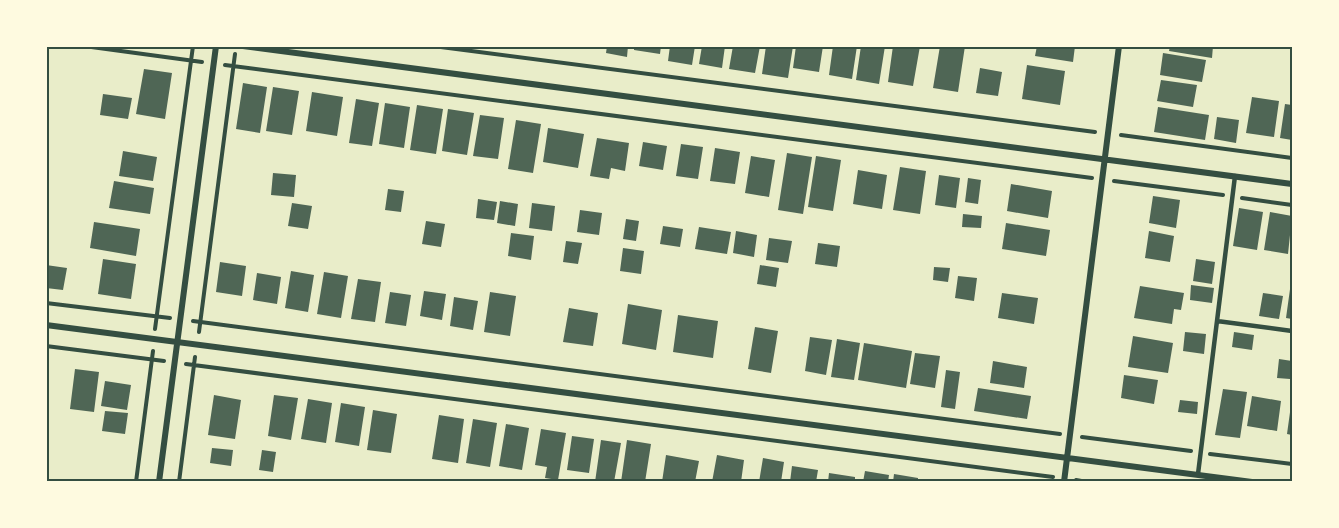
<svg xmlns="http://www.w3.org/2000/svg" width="1339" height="528" viewBox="0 0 1339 528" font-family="Signika,sans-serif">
  <rect width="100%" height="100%" fill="#e9edc9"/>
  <path fill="#4f6655" d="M607,46H628L627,57L606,53Z
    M634,46H661L660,54L634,50Z
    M670,46H695L692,65L668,61Z
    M702,46H725L722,68L699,64Z
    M733,46H760L755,73L729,69Z
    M766,46H793L788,78L762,74Z
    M796,46H823L819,72L793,68Z
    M833,46H857L852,79L829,75Z
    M861,46H885L879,84L856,80Z
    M893,46H920L913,86L888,82Z
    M940,46H965L958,92L933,88Z
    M1037,46H1075L1073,62L1035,56Z
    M1170,46H1213L1212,58L1169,51Z
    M1163,53L1206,60L1202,82L1160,75Z
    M1027,65L1065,71L1060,105L1022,99Z
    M980,68L1002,72L998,96L976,93Z
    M144,69L172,73L165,119L136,114Z
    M1161,80L1197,85L1193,107L1157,101Z
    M243,83L267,87L260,133L236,129Z
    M273,87L299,91L292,135L266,131Z
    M312,92L343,97L337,136L306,131Z
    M103,94L132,98L128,119L100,115Z
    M1252,97L1279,101L1274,137L1246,133Z
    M356,99L379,103L372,146L349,143Z
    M385,103L410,107L404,148L379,144Z
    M1285,104L1292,105V140L1280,138Z
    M417,105L443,109L436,154L410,150Z
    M1158,107L1209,115L1205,140L1154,132Z
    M448,109L474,113L467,155L442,151Z
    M480,115L504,118L498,159L473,156Z
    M1217,117L1239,120L1236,143L1214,139Z
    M516,120L541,124L533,173L508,169Z
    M548,128L584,134L578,168L543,162Z
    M597,138L629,143L625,171L611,168L609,179L590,176Z
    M643,142L667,146L663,170L639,166Z
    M681,144L703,147L698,179L676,176Z
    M715,148L740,152L735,184L710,181Z
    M123,151L157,157L153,181L119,176Z
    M787,153L812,157L803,214L778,210Z
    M751,156L775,160L769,197L745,193Z
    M816,156L841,160L833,211L808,207Z
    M900,167L926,171L920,214L893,210Z
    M858,170L887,175L882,209L853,204Z
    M273,173L296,175L294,197L271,195Z
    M939,175L960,178L956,208L935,205Z
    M968,178L981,180L978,204L965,202Z
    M114,181L154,188L150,214L109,208Z
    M1011,184L1052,191L1048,218L1007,211Z
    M388,189L404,191L401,212L385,210Z
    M1153,196L1180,200L1176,228L1149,223Z
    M478,199L497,202L494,220L476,218Z
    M500,201L518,204L515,226L497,223Z
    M292,203L312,206L308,229L288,226Z
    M532,203L555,206L552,231L529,228Z
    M1239,208L1263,212L1257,250L1233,246Z
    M580,210L602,213L599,235L577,232Z
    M1270,212L1292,216L1288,254L1264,250Z
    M963,214L982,216L981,228L962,227Z
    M626,219L639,221L636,241L623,239Z
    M426,221L445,224L441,247L422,244Z
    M94,222L140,229L136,256L90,248Z
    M1006,223L1050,230L1046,256L1002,249Z
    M663,226L683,229L680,247L660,244Z
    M699,227L731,232L727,254L695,249Z
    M736,231L757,235L754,257L733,253Z
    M1149,231L1174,236L1170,262L1145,258Z
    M511,233L534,236L531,260L508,256Z
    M769,238L792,241L788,263L766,260Z
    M566,241L582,243L578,264L563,262Z
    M818,243L840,246L837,267L815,264Z
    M623,248L644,251L641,274L620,271Z
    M103,259L136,264L131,299L98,294Z
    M1196,259L1215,262L1212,284L1193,281Z
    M220,262L246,266L242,296L216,292Z
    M46,265L67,268L63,290L46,288Z
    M760,265L779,268L776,287L757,284Z
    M934,267L950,268L948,282L933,280Z
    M291,271L314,275L308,312L285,308Z
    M324,272L348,276L341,318L317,314Z
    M257,273L281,277L277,304L253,300Z
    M958,276L977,278L974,301L955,298Z
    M358,279L381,282L375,322L351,319Z
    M1291,282H1292V319L1286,318Z
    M1191,285L1214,288L1212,303L1190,300Z
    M1140,286L1184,293L1181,310L1174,309L1172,324L1134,318Z
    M424,291L446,294L442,320L420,316Z
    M390,292L411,295L406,326L385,323Z
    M490,292L516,296L510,336L484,332Z
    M1002,293L1038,298L1034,324L998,318Z
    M1263,293L1283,296L1279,319L1259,316Z
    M454,297L478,301L473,330L450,326Z
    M628,304L662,310L656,350L622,344Z
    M569,308L598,313L593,346L563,342Z
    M678,315L718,321L713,358L673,352Z
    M755,327L778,331L771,373L748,369Z
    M1185,332L1206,334L1204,354L1183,351Z
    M1234,332L1254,335L1252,350L1232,347Z
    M1133,336L1173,343L1168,373L1128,367Z
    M810,337L832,340L826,375L805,371Z
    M837,339L860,343L854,380L831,377Z
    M864,343L912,351L906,388L858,380Z
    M915,353L940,356L935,388L910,384Z
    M1279,359L1292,361L1290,379L1277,378Z
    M993,361L1027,367L1024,388L990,383Z
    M75,369L99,372L94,412L70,409Z
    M946,370L960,372L955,409L941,407Z
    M1124,375L1158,380L1154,404L1121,398Z
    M105,381L131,385L127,410L101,406Z
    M978,388L1031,396L1027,419L974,411Z
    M1223,389L1247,392L1240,438L1215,435Z
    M214,395L241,400L235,439L208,435Z
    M274,395L298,398L291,440L268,436Z
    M1252,396L1281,401L1277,431L1247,426Z
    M308,399L332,403L326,443L301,439Z
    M1180,400L1198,402L1197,414L1178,412Z
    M341,403L365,407L359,446L335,442Z
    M1291,405H1292V435L1287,434Z
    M373,410L397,414L391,453L367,450Z
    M105,411L128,413L125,434L102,431Z
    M439,415L464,419L458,463L432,459Z
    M473,419L497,423L490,467L466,463Z
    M506,424L529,428L522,470L499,466Z
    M541,429L566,433L558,480L545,478L547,467L535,465Z
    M572,436L594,439L589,473L567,470Z
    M601,440L621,443L614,482H595Z
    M627,440L651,444L645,482H621Z
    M212,448L233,450L231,466L210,463Z
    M262,450L276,452L273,472L259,470Z
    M666,455L699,461L695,482H662Z
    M717,455L744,460L741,482H712Z
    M763,458L784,462L781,482H759Z
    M792,466L818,470L816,482H790Z
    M865,471L889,475L888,482H863Z
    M829,473L855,477V482H828Z
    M894,474L918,478V482H893Z"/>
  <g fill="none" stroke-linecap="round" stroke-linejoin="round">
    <path stroke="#344e41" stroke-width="4" d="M84,46L202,62
      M433,46L1095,132
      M225,65L1092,178
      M1121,135L1292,158
      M1114,181L1223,195
      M1242,198L1292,205
      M46,303L170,318
      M193,321L1060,434
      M155,329L193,46
      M199,332L235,54
      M46,346L164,361
      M186,364L1053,477
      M1082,437L1191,451
      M1210,454L1292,464
      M1076,480L1087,482
      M136,482L153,351
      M179,482L195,357"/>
    <path stroke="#344e41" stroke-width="4.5" d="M1217,321L1292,331
      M1198,474L1235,176"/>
    <path stroke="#344e41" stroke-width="6" d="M243,46L1292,184
      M46,325L1252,482
      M159,482L216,46
      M1064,482L1119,46"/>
  </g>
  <rect width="1339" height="528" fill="none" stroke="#fefae0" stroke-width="96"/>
  <rect x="48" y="48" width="1243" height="432" fill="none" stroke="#344e41" stroke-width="2"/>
</svg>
